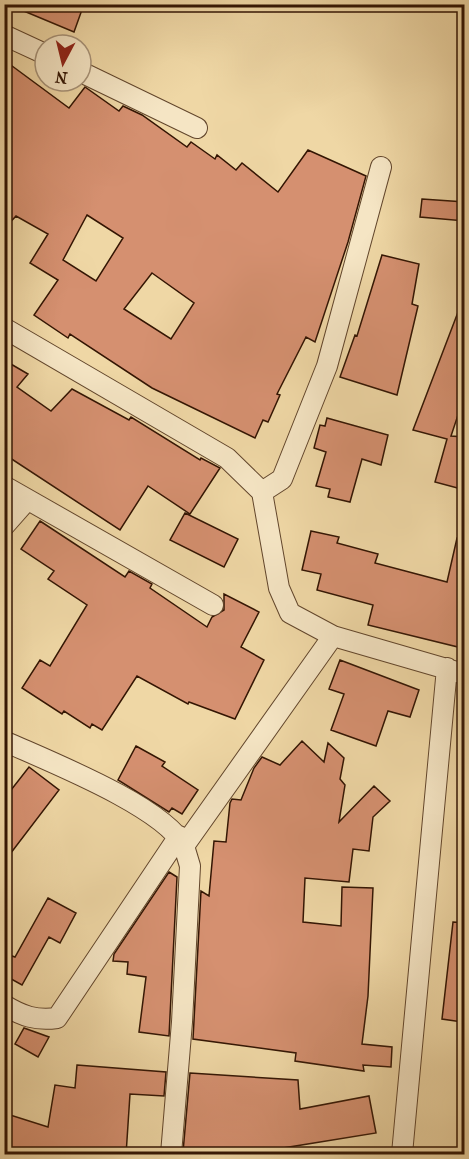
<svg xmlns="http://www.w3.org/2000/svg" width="469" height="1159" viewBox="0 0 469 1159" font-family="'IM FELL French Canon',serif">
  <rect width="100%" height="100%" fill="#efd7a5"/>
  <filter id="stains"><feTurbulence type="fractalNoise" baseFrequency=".00333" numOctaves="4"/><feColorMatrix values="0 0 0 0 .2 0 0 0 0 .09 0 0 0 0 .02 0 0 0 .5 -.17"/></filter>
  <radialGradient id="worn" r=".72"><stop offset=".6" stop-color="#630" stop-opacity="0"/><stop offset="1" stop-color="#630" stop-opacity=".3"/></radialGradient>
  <path fill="#d59070" stroke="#331503" stroke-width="1.5" fill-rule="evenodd" d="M7,4H84L74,32Z
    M4,60L69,108L85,87L119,111L123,106L142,115L187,147L191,142L215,159L217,155L236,170L242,163L278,192L308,150L366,176L348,242L315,342L306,337L277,394L280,395L268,422L263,420L255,438L152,388L70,334L68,338L34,315L58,280L30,263L48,234L16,216L4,229ZM87,215L123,238L96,281L63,260ZM152,273L194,303L171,339L124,309Z
    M422,199L465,202V221L420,217Z
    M382,255L419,264L412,304L418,306L397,395L340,377L355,335L357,336Z
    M463,299L465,394L451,436L465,437V490L435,482L447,439L413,430Z
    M4,360L28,374L17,387L51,411L72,389L129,420L131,417L200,460L201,458L220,468L190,514L148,486L120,530L4,454Z
    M327,418L388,435L381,465L362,459L350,502L328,497L330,489L316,486L326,452L314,448L320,425L325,426Z
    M185,513L238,539L224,567L170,540Z
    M40,521L125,577L129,571L152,584L150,588L207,627L212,617L224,610V594L259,612L241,647L264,660L235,719L189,702L188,704L137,676L102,730L92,724L90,728L64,711L62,714L22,688L40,660L50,666L87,605L48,579L54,571L21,549Z
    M311,531L339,537L337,543L378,554L375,563L447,582L457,538L465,539V623L458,647L368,625L373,605L317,590L321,574L302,570Z
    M340,660L419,690L410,717L388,711L376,746L331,730L344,694L329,689Z
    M302,741L324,762L328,743L344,758L340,779L345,785L339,822L374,786L390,801L373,817L369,851L353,849L349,882L305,878L303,922L341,926L342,887L373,888L368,996L362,1044L392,1047L391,1067L363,1065L364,1071L295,1061L296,1053L193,1039L201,891L209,896L214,841L226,842L230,803L232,799L241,800L254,768L262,757L280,765Z
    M136,746L165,762L162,766L198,790L182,814L172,808L169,812L118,780Z
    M29,767L59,790L4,862V799Z
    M169,872L177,877L169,1036L139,1032L146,977L127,974L128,962L113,961L114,954Z
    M48,898L76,913L60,943L49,937L22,985L4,975V969L12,956L15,957Z
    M453,922L465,923L462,1022L442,1019Z
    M24,1028L49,1037L38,1057L15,1044Z
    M77,1065L166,1072L164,1096L130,1094L126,1155H4V1113L48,1127L55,1085L75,1088Z
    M190,1073L298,1080L300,1109L369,1096L376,1133L271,1150V1155L183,1152Z"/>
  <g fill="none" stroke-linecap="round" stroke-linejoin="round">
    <g stroke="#62462c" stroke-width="22">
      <path id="minor" d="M4,35L45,54
        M81,72L197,128
        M4,328L227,458L262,492L279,588L290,613L333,636L464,674
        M4,486L213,605
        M262,492L282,479L327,366L381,167
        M4,526L27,500
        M4,741C48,761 163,806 184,846
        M4,1005C22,1016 36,1021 57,1018L179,836
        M171,1154L182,1022L190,866L184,846L333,636
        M402,1154L447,668"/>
    </g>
    <use href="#minor" stroke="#f5e5c4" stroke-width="20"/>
  </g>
  <rect width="469" height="1159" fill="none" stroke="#efd7a5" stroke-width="24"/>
  <rect x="6" y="6" width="457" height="1147" fill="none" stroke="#331503" stroke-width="3"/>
  <rect x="12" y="12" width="445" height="1135" fill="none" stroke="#331503" stroke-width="1.5"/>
  <g transform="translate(63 63) rotate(187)"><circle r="28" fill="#f5e5c4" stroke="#a79277" stroke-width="1.5"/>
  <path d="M0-4.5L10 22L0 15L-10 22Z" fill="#8f2418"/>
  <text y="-9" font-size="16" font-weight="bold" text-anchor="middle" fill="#331503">N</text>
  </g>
  <rect width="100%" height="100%" filter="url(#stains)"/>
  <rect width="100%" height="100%" fill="url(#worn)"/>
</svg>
